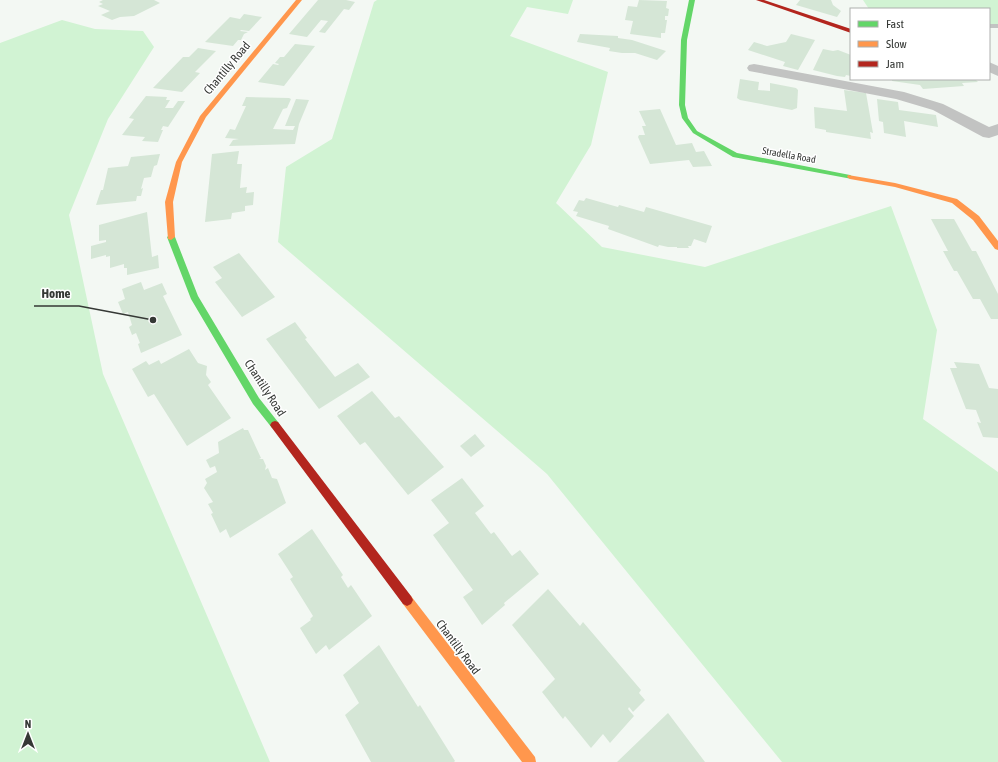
<svg xmlns="http://www.w3.org/2000/svg" width="998" height="762" viewBox="0 0 998 762" font-family="'Asap Condensed',sans-serif">
  <rect width="100%" height="100%" fill="#f3f8f3"/>
  <path fill="#d1f3d3" d="M377,0H573L568,14L527,7L510,36L608,72L591,145L556,203L602,247L705,267L891,206L937,330L923,419L998,472V762H782L547,474L278,242L286,167L332,139L374,2Z
    M863,0H998V26H989V9H869Z
    M62,20L95,29L143,31L154,47L108,119L69,215L103,374L270,762H0V43Z"/>
  <path fill="#d5e6d6" d="M103,0H154L160,3L134,16L120,17L112,20L101,15L110,11L98,6L103,4L99,2Z
    M318,0H346L355,2L349,10L344,9L325,33L319,32L328,21L321,20L307,37L289,34Z
    M639,0L667,1L666,8L669,9L668,16H665V20H667L665,33H661V38L630,34L633,21L625,20L628,6L637,7Z
    M800,0H831L833,5L841,11L837,17L796,5Z
    M244,14L262,17L249,31L241,30L240,31L248,32L244,34L241,40H238L233,46L205,42L230,17L240,19Z
    M580,34L618,36V38L632,40L666,51L657,60L635,53H622L609,51L610,48L577,42Z
    M791,34L815,40L798,70L783,66L785,62L748,50L754,42L767,46L781,43L786,42Z
    M295,44L315,46L284,86L258,82L273,64L278,65L279,64L275,63L280,57H284Z
    M198,48L216,51L195,72L200,73L182,92L153,88L183,57H189Z
    M823,49L833,51L838,50L851,55V76L846,75L845,77L837,76L813,70Z
    M740,79L759,82L758,90L770,91V83L796,88L798,90L797,108L792,110L740,100L737,98Z
    M892,79H975L978,82L962,83L964,86L923,89L920,85L892,81Z
    M844,90L866,93L873,133L870,132L871,139L826,132V130L815,128L814,107L847,111Z
    M146,96L167,97L166,100H170L165,108H173L178,101H185L168,127L163,126L161,130H163L158,142L142,141L145,137L122,135L134,119L129,118Z
    M246,97L289,98L291,99L287,108L283,109L273,129L293,130L295,126H285L296,99L309,100L299,124L295,144L229,146L233,140L239,139L225,138L230,129L235,130L246,106H242Z
    M877,99L898,102L899,110L936,115L938,127L904,121L906,137L884,133L883,122L879,121Z
    M660,109L676,145L692,143L696,152L704,151L712,166L693,167L689,160L650,164L638,137L639,135H645L642,126H646L639,111Z
    M239,151L237,164H242L240,188L247,187L246,193L254,192L253,205L245,206V211L232,213L231,219L205,222L212,154Z
    M160,154L157,165L154,166L151,177L144,178L141,189L143,188L141,196H137L136,201L96,205L101,190H103L108,168L128,166L131,157Z
    M586,198L618,207L619,205L644,212L646,207L712,226L706,243L694,239L691,246H688L689,248H677V247H668L659,245L658,247L608,229L609,226L576,216L578,212L573,211L579,200L584,201Z
    M147,212L152,257L158,255L159,268L127,275V268H124V264L110,268V256L106,257V255L91,259V246L106,242V240L99,241V225Z
    M931,219H954L972,251H976L998,294V319H991L980,299H973L957,271H954L943,251H948Z
    M239,253L275,297L242,317L215,282L222,278L213,267Z
    M141,282L144,290L162,283L167,294L163,296L182,335L141,353L138,344L140,343L136,333L132,335L129,327L132,325L128,312L123,314L118,302L125,299L122,289Z
    M295,322L307,338L305,339L335,377L358,363L370,377L319,409L266,339Z
    M189,349L198,363L207,366L206,375L211,382L208,385L231,418L187,446L154,394L148,397L132,369L146,361L149,365L159,360L161,364Z
    M954,362L979,364L989,388L998,389V438L983,437L977,422L981,423L976,410L966,409L950,368H957Z
    M372,391L395,418L399,416L444,467L408,495L365,442L360,445L337,416Z
    M243,428L244,430H248L261,458L259,459H263L266,466L265,470L268,468L272,478L277,479L286,503L230,538L226,529L220,533L211,514L213,513L208,504L213,502L204,488L207,483L205,479L217,472L215,466L210,468L206,460L219,453L218,442Z
    M475,434L485,446L471,457L460,446Z
    M462,478L484,506L475,513L491,534L494,532L512,556L520,550L539,574L504,603L505,605L482,625L463,597L473,590L433,535L449,523L431,500Z
    M312,529L343,575L341,577L348,588L351,585L372,616L329,650L326,645L316,654L300,628L311,620L310,619L313,616L290,579L293,577L278,554Z
    M548,589L580,626L583,622L641,690L639,693L645,700L633,712L629,707L628,709L634,716L610,743L603,734L591,748L565,716L563,719L542,692L555,679L512,625Z
    M379,645L418,707L420,705L455,761L454,762H371L345,715L359,703L343,675Z
    M668,713L705,762H617Z"/>
  <g fill="none" stroke-linecap="round" stroke-linejoin="round">
    <path fill="#c2c3c2" fill-rule="evenodd" d="M989,24H998V28H989Z"/>
    <path fill="#c2c3c2" fill-rule="evenodd" d="M989,62L998,66V76L989,72Z
      M754,64L904,92L943,104L989,127L998,124V135L989,138L983,137L933,110L896,99L749,71L747,68L749,65Z"/>
    <path fill="#63d668" fill-rule="evenodd" d="M689,0H695L687,40L685,105L688,118L697,131L737,153L850,175L853,177L852,179L733,157L693,133L682,118L679,105L681,40Z
      M171,234L175,237L198,296L259,398L278,422L280,425L278,428L275,429L272,428L253,404L191,299L167,237Z"/>
    <path fill="#ff974d" fill-rule="evenodd" d="M296,0H302L206,117L182,162L173,202L175,237L171,240L168,239L165,202L176,162L200,116Z
      M848,175L895,183L957,199L979,216L998,241V250L995,249L973,220L952,203L895,187L850,179L847,177Z
      M407,594L411,596L535,757L536,762H522L403,604L401,600L403,596Z"/>
    <path fill="#b3261e" fill-rule="evenodd" d="M756,0H764L851,29V33Z
      M275,421L278,422L411,596L413,600L411,604L407,606L403,604L272,428L270,425L272,422Z"/>
  </g>
  <g text-anchor="middle" dominant-baseline="central" stroke-width="3" stroke-linejoin="round" paint-order="stroke">
    <g font-size="10" fill="#353835" stroke="#fff">
      <text transform="translate(789 155) rotate(10)">Stradella Road</text>
    </g>
    <g font-size="12" fill="#353835" stroke="#fff">
      <text transform="translate(227 68) rotate(-50)">Chantilly Road</text>
      <text transform="translate(265 388) rotate(57)">Chantilly Road</text>
      <text transform="translate(458 647) rotate(53)">Chantilly Road</text>
    </g>
  </g>
  <path fill="none" stroke="#353835" stroke-width="1.5" d="M153 320L79 306H34"/>
  <circle fill="#353835" stroke="#fff" stroke-width="1.5" cx="153" cy="320" r="4"/>
  <g font-size="13" text-anchor="middle" font-weight="bold" fill="#353835" stroke="#fff" stroke-width="3" stroke-linejoin="round" paint-order="stroke">
    <text x="56" y="298">Home</text>
  </g>
  <rect x="850" y="8" width="140" height="72" fill="#ffffff" stroke="#aeafae"/>
  <rect x="858" y="21" width="20" height="6" fill="#63d668" stroke="#aeafae"/>
  <text x="886" y="28" font-size="12" fill="#353835">Fast</text>
  <rect x="858" y="41" width="20" height="6" fill="#ff974d" stroke="#aeafae"/>
  <text x="886" y="48" font-size="12" fill="#353835">Slow</text>
  <rect x="858" y="61" width="20" height="6" fill="#b3261e" stroke="#aeafae"/>
  <text x="886" y="68" font-size="12" fill="#353835">Jam</text>
  <g transform="translate(28 734)" stroke="#ffffff" stroke-width="3" paint-order="stroke">
  <path d="M0-3L7 15L0 10L-7 15Z" fill="#353835"/>
  <text y="-6" font-size="11" font-weight="bold" text-anchor="middle" fill="#353835">N</text>
  </g>
</svg>
